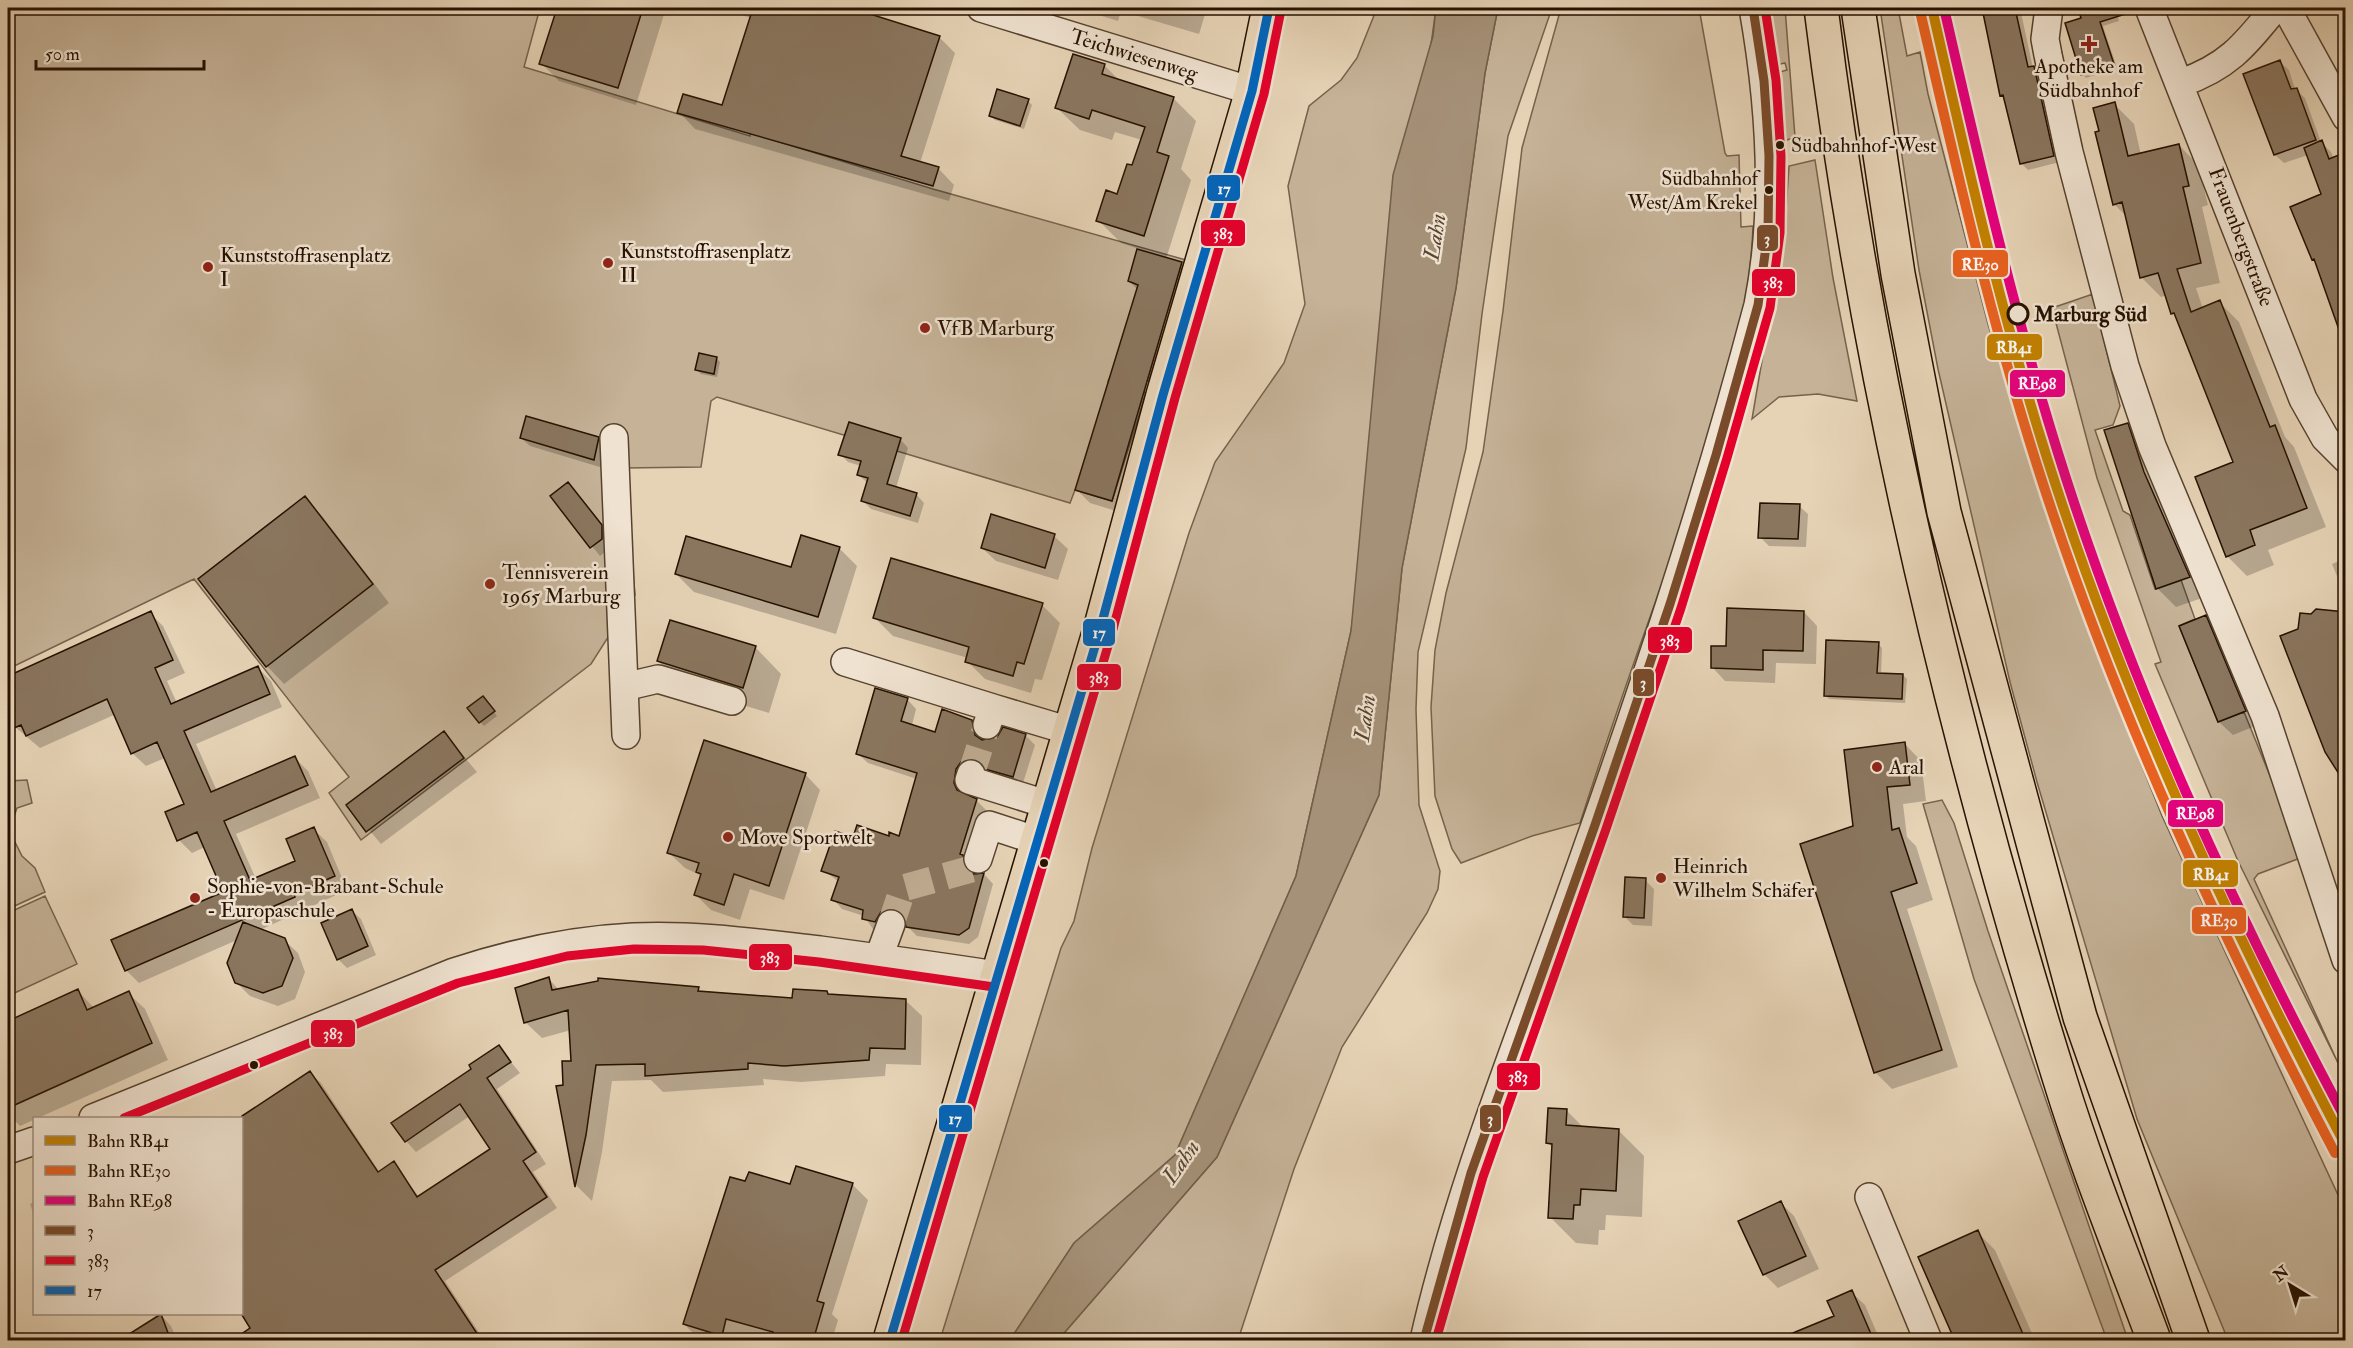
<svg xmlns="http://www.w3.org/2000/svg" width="2353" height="1348" viewBox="0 0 2353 1348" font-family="'IM FELL Double Pica',serif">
  <rect width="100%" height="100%" fill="#e6d3b6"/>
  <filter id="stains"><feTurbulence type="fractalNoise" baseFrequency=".00333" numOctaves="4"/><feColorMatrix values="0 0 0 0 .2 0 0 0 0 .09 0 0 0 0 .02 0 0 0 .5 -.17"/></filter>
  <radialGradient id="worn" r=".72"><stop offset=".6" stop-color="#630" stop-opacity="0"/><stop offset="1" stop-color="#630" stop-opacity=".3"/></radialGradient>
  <path fill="#c5b297" stroke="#76624c" stroke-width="1.5" d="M8,8H540L524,67L750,136V133L933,189L1186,260L1149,381L1113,371L1108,381L1146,393L1112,501L1075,490L1070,503L717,397L711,401L701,467L624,468L635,595L591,664L361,840L329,793L349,777L194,579L8,669Z
    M1377,8H1436L1351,631L1296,876L1175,1155L1074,1243L1010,1340H940L1061,948L1074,921L1092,848L1189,533L1215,462L1284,363L1305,304L1288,186L1309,106L1341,80L1357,58Z
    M1498,8H1552L1508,136L1482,314L1466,448L1418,652L1416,709L1419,805L1440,871L1438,889L1427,913L1342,1047L1294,1169L1238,1340H1058L1217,1157L1379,795L1402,568L1456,288L1485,73Z
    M1561,8H1699L1725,153L1727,156L1739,155L1741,227L1753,226C1749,340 1709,449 1672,556C1640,644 1609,733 1580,823L1532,836L1461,863L1452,849L1435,796L1431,707L1435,650L1446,593L1483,452L1503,311L1522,148Z
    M1766,8H1785L1795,137L1782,142L1776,73L1787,70L1785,63L1776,65Z
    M1880,8H1898L1907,56L1920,52L1928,94L1988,324L2040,493L2092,641L2162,816L2345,1210L2346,1323L2341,1340H2228L2137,1119L2037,782L2010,682L1938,369L1919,270Z
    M1815,160L1833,278L1857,401L1818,394L1779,397L1752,419L1785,226L1789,166Z
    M2093,294L2120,406L2113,425L2095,430L2123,511L2130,515L2155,589L2181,580L2195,619L2179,626L2218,722L2244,712L2303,857L2258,874L2254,879L2338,1063L2238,861L2155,664L2161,662L2097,478L2052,308Z
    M27,780L32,803L17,808L12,822L13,838L22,856L35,868L45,892L8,909V781Z
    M1942,800L1954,823L1988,931L2128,1340H2107L1974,979L1923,804Z
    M45,896L77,964L8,996V913Z"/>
  <path fill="#a59178" stroke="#725e48" stroke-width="1.5" d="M1436,8H1498L1485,73L1456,288L1402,568L1379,795L1217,1157L1058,1340H1010L1074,1243L1175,1155L1296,876L1351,631L1393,175L1433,36Z"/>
  <path fill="#0003" d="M558,8H666L636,105L559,81L541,63Z
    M729,8H846L939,37L955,53L920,163L938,168L954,185L949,201L695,129L679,112L723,107L751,18L735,13Z
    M1076,8H1207L1199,34L1121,11L1118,21Z
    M1983,8H2020L2033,68L2040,74L2060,162L2028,170L2021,163L2006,100L2001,95Z
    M2079,8H2115L2119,21L2103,26L2117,68L2086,78L2082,74L2083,19Z
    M2280,62L2289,70L2295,89L2305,98L2321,142L2331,152L2334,159L2317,263L2313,259L2323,195L2308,155L2284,163L2275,155L2245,75Z
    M1104,65L1120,81L1173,98L1196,121L1181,169L1191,180L1166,259L1182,264L1195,277L1126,514L1090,503L1076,489L1138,290L1129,281L1139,249L1121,243L1098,220L1118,196L1133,167L1142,140L1115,132L1112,140L1080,130L1057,108Z
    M1028,101L1032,105L1024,129L995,120L991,116Z
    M2114,104L2134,124L2141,155L2179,145L2198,165L2208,205L2202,207L2220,283L2196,288L2203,309L2219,302L2239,322L2285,437L2294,447L2326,527L2268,550L2274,565L2247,576L2227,556L2235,463L2167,295L2161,297L2141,277L2127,217L2114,204L2101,133Z
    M716,358L720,362L717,377L701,374L697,370Z
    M2127,424L2146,443L2208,596L2176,607L2157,588Z
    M521,438H598L607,447L603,468L530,446Z
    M900,439L908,448L896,488L916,494L924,503L918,523L871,509L863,501L868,483L858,475L861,466L848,462L840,454Z
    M568,484L610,535V548L600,556L552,497Z
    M305,498L322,516L389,603L284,684L267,666Z
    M1799,506L1808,514L1806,547L1769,546L1760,537Z
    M1054,536L1068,549L1058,580L996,561L982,548Z
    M839,548L857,566L836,634L694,592L676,574L792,569Z
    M2346,558V598L2332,564Z
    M1042,605L1060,623L1042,680L1035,679L1031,693L985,679L967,661L968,658L893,636L875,618Z
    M1804,612L1817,626L1816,664L1776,663L1775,683L1725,681L1712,667L1727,648Z
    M150,613L163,626L185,673L167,681L177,703L258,668L271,681L282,707L196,744L217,791L295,758L308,771L320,798L236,834L256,879L297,862L313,829L327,842L347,890L260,930L284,940L298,953L305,972L295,999L278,1006L250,996L236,982L237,940L139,983L126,970L225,893L205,847L192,853L179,840L186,805L165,758L146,766L132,753L116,714L40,748L15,727L8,711V677Z
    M2205,617L2219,630L2258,725L2233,735L2219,722L2181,627Z
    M1878,644L1882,648L1881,675H1903L1907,679L1905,703L1829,699L1825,695Z
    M755,647L781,674L769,713L684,687L658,661Z
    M907,699L916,709L912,725L936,734L971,722L981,732L983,741L998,739L1004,729L1026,736L1035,745L1022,786L997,778L987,768H979L963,785V795L976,800L986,810L970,864L972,874H984L993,884L978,937L969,944L917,936L907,926L906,920L899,917L885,930L873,929L864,916L842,909L833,899L839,882L823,870L854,839L900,837L917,779L868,763L858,754Z
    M487,702L497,716L484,726L480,722Z
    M444,733L477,772L381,844L348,805Z
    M1905,744L1921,761L1926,801L1903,804L1907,837L1916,846L1933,900L1907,909L1958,1067L1892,1089L1875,1072L1855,827Z
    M805,774L820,790L784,900L750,889L740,920L711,910L696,895L702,876L685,868L669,853Z
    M2346,807V826L2339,809Z
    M1645,880L1654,889L1652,926L1633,925L1624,916Z
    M352,911L361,919L376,955L347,968L338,959Z
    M549,979L559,990L698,988L703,993L794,1000L829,996L905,1000L922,1016L921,1065L886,1064L885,1076L801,1082L763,1079L764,1085L663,1092L651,1080L612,1081L602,1152L592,1201L577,1186L557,1087L564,1086L572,1062L571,1030L542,1038L525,1022Z
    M78,991L94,1008L128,993L145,1009L168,1060L20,1126L8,1114V1023Z
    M499,1047L520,1073L497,1089L546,1164L533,1172L557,1208L445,1281L484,1340H234L252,1328L242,1312L240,1118L310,1073L321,1083L380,1173L393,1163L420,1198L493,1150L470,1116L416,1152L406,1141L473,1069Z
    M1566,1110L1584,1128L1618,1130L1644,1156L1642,1217L1606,1215L1605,1230H1599L1598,1245L1576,1243L1550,1217L1554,1149L1548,1143Z
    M797,1167L853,1185L868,1200L832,1314L838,1320L832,1340H768L741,1333L739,1340L699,1339L684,1324L746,1183L791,1186Z
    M34,1202V1216L30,1204Z
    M1781,1203L1794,1216L1819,1269L1778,1288L1764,1274L1740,1221Z
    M1977,1232L1995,1250L2035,1340H1957Z
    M1851,1292L1865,1305L1880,1340H1780L1836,1317Z
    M161,1315L171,1326L177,1340H121Z"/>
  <path fill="#8a765f" stroke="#261100" stroke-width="1.5" d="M557,8H643L618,88L539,64Z
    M753,8H851L940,36L901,156L939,167L933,186L677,113L683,94L722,105Z
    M1982,8H2015L2028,67L2034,66L2054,156L2020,164L2003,95L2000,96Z
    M2078,8H2132V12L2100,22L2114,64L2081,75L2065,23L2081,18Z
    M1073,54L1105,64L1102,74L1174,97L1157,152L1169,156L1144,236L1096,221L1106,190L1117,194L1127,164L1132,165L1145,127L1092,110L1089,119L1055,108Z
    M2280,60L2291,89L2297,88L2316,140L2274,155L2243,74Z
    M997,89L1029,99L1020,126L989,116Z
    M2115,102L2128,156L2179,144L2189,186L2183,187L2201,263L2177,269L2191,312L2220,300L2270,427L2275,425L2307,508L2250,530L2255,545L2226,557L2195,477L2233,462L2174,313L2171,314L2158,273L2140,278L2122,202L2113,205L2095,132L2099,131L2093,108Z
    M2322,140L2329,159L2346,152V340L2343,341L2314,259L2312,260L2290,207L2321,194L2304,148Z
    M1137,249L1182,262L1112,501L1075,490L1138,285L1128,281Z
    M699,353L717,357L714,374L695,370Z
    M526,416L599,437L594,460L520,438Z
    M849,422L901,438L887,484L917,493L910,516L861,501L868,478L857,475L861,461L838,455Z
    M2128,423L2144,472L2190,577L2156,589L2104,430Z
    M568,482L602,525V539L590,548L550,496Z
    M305,496L373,584L266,667L198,579Z
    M1760,503L1800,504L1798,539L1758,538Z
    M991,514L1055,534L1045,568L981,548Z
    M801,535L840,547L818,617L675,574L686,536L791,567Z
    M891,558L1043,603L1024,664L1017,662L1013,676L965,662L969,647L873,618Z
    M1727,608L1804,611L1803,651L1763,650V670L1711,668V646H1726Z
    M2316,609L2346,612V785L2325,752L2280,636L2298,629L2300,613L2311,614Z
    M151,611L173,660L155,668L171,704L258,666L270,694L184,731L211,792L295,756L308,785L224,821L250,880L295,861L286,839L314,827L335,876L294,894L295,897L125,971L111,940L223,892L197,832L177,841L165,812L184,804L157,742L131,754L107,699L26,736L21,725L14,728L8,714V676Z
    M2206,615L2246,711L2218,722L2179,626Z
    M670,620L756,646L743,688L657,661Z
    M1826,640L1879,642L1877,673L1903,674L1902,699L1824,696Z
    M875,688L908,698L901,721L935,732L942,709L972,720L975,735L982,740L997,737L1003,727L1026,734L1013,777L985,769L975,759L961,762L956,769L954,783L957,790L977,799L960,854L963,855L967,870L974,874L984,873L969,928L959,935L906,927L903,914L896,909L881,912L875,922L862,919L863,910L831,900L839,877L821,871L835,831L853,837L857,825L889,836V832L899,836L917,773L856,754Z
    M483,696L495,711L479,723L467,708Z
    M444,731L464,758L366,832L346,805Z
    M704,740L806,773L769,886L734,874L724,905L694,895L701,874L696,872L699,863L667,853Z
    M1905,742L1910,785L1887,787L1892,830L1899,828L1917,883L1891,892L1942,1050L1874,1073L1800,844L1853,826L1844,750Z
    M1625,877L1646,878L1644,918L1623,917Z
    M352,909L368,946L337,960L321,923Z
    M243,922L285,938L293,958L282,986L263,993L235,983L227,963Z
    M549,977L552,990L598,981V978L699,987L698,991L792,998L793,989L827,991L828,994L906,999L905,1049L870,1048L869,1060L784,1066L748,1063V1069L645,1076V1064L596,1065L586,1135L575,1187L556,1086L563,1085L562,1061H571L568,1010L524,1023L515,988Z
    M78,989L87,1010L129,991L152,1043L8,1108V1021Z
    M499,1045L511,1062L487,1078L536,1152L523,1161L547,1197L435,1270L482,1341H231L250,1328L242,1315V1116L310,1071L378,1172L394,1161L417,1197L490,1149L460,1104L405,1142L391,1123L471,1069L469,1065Z
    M1548,1108L1567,1109L1566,1125L1619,1129L1616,1191L1581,1189L1580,1205H1574L1573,1219L1548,1218L1552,1144L1546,1143Z
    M796,1166L853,1183L817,1301L824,1303L813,1341H770L773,1332L726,1319L722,1336L683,1324L730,1177L745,1181L749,1172L790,1184Z
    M1781,1201L1806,1256L1763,1275L1738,1221Z
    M1978,1230L2026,1341H1955L1918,1257Z
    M1852,1290L1874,1341L1776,1340L1834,1316L1827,1301Z
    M161,1314L171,1341H118Z"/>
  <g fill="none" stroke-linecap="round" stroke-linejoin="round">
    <path stroke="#c0ac92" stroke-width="27" stroke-dasharray="27 14" stroke-linecap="butt" d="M971,774L987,725
      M891,924L903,888L975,868L978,859"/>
    <g stroke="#56422e" stroke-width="30">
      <path id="minor" d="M981,8L1252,91
        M2049,8L2045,39L2048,55L2069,152L2125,366L2152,446L2265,716L2346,960
        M2149,8L2303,399L2325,438L2346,459
        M2286,8L2346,117
        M2181,83C2228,67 2245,45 2275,8
        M614,438L626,735
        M845,662L993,708
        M624,687L658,679L732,701
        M987,725L993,708L1070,731
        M971,774L969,780L1049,805
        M978,859L989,825L1038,841
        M879,957L891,924
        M93,1118L454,972C512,953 572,940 633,937C696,934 758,943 820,950C879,958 938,966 996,975
        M8,1150L34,1141
        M1869,1197L1928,1340
        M1424,1340C1458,1190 1517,1044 1569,899C1639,703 1705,506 1758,305C1777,209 1770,104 1753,8"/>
    </g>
    <g stroke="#261100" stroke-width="36">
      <path id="major" d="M890,1340L1101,626L1163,395L1252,91L1269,8"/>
    </g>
    <g stroke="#261100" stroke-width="36">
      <path id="highway" d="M1821,8C1866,371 1951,730 2060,1080C2087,1168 2122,1254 2154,1340
        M1858,8L1898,274L1944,512L2080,1017L2193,1340"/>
    </g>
    <use href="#minor" stroke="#efe2d0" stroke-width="27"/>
    <use href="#major" stroke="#e6d3b6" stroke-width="33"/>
    <use href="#highway" stroke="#e6d3b6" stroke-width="33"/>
    <g stroke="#efe2d0" stroke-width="14">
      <path id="bus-1" d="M1424,1340L1471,1173L1595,825L1670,604L1716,455L1758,305L1768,232L1769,156L1764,81L1753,8"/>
    </g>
    <g stroke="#efe2d0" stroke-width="14">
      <path id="bus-2" d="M124,1118L458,983L567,956L634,949L703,950L819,962L994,987
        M902,1340L1113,629L1175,398L1264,94L1281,10
        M1436,1340L1483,1177L1606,829L1681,608L1727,458L1770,308L1780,233L1781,156L1776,80L1765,8"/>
    </g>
    <g stroke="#efe2d0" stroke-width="14">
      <path id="bus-3" d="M890,1340L1101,626L1163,395L1252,91L1269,8"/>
    </g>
    <use href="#bus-1" stroke="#7a4b2a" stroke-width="9"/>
    <use href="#bus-2" stroke="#e4002b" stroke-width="9"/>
    <use href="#bus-3" stroke="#0065bd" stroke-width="9"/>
    <g stroke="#efe2d0" stroke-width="15">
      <path id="rail-1" d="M1932,8C1966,159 2000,310 2047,458C2123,697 2229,924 2346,1146"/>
    </g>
    <g stroke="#efe2d0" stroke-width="15">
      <path id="rail-2" d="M1920,11C1955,162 1989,314 2036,462C2112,702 2218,930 2335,1153"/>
    </g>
    <g stroke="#efe2d0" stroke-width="15">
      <path id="rail-3" d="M1944,8C1978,157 2012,306 2058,453C2130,684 2232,906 2346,1120"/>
    </g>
    <use href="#rail-1" stroke="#c38100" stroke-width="10"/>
    <use href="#rail-2" stroke="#e86120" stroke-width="10"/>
    <use href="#rail-3" stroke="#e5007d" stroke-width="10"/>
  </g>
  <g fill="#8f2418" stroke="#efe2d0" stroke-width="2">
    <path d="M2086 35h6v6h6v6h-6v6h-6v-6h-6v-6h6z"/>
    <circle cx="608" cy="263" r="6"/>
    <circle cx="208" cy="267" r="6"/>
    <circle cx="925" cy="328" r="6"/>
    <circle cx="490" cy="584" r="6"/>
    <circle cx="1877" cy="767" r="6"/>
    <circle cx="728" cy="837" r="6"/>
    <circle cx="1661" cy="878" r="6"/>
    <circle cx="195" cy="898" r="6"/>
  </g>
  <g fill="#261100" stroke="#efe2d0" stroke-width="2">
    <circle cx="1780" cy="145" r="5"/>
    <circle cx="1769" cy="190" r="5"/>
    <circle cx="1044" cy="863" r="5"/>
    <circle cx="254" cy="1065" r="5"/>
  </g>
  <circle fill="#efe2d0" stroke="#261100" stroke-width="3" cx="2018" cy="314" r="10"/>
  <g text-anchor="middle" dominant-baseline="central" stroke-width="5" stroke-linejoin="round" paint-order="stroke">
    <g font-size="20" fill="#261100" stroke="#efe2d0" text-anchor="start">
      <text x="1791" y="145">Südbahnhof-West</text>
      <text x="1758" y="178" text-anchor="end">Südbahnhof<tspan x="1758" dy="24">West/Am Krekel</tspan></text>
    </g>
    <g font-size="21" fill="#261100" stroke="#efe2d0">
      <text transform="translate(1134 55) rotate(17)">Teichwiesenweg</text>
      <text transform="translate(2241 237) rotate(69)">Frauenbergstraße</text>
    </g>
    <g font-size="21" fill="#261100" stroke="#efe2d0" text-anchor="start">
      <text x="2089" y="66" text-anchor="middle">Apotheke am<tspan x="2089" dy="24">Südbahnhof</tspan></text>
      <text x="620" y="251">Kunststoffrasenplatz<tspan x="620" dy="24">II</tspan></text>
      <text x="220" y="255">Kunststoffrasenplatz<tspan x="220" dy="24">I</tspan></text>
      <text x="937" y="328">VfB Marburg</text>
      <text x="502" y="572">Tennisverein<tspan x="502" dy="24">1965 Marburg</tspan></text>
      <text x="1889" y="767">Aral</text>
      <text x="740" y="837">Move Sportwelt</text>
      <text x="1673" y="866">Heinrich<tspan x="1673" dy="24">Wilhelm Schäfer</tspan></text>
      <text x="207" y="886">Sophie-von-Brabant-Schule<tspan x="207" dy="24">- Europaschule</tspan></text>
    </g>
    <g font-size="21" font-weight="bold" fill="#261100" stroke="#efe2d0" text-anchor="start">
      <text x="2034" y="314">Marburg Süd</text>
    </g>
    <g font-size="22" font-style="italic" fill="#594430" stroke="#efe2d0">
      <text transform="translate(1435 237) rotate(-81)">Lahn</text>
      <text transform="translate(1365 718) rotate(-82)">Lahn</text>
      <text transform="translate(1181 1162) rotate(-55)">Lahn</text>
    </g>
  </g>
  <g stroke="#efe2d0" stroke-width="2">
    <rect x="1206" y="174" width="35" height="28" rx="6" fill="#0065bd"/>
    <rect x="1200" y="219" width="46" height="28" rx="6" fill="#e4002b"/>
    <rect x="1756" y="224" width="23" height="28" rx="6" fill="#7a4b2a"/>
    <rect x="1952" y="249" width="57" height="29" rx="6" fill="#e86120"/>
    <rect x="1751" y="268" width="45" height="29" rx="6" fill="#e4002b"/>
    <rect x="1986" y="333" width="57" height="28" rx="6" fill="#c38100"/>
    <rect x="2009" y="369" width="57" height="29" rx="6" fill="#e5007d"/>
    <rect x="1082" y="618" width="34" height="29" rx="6" fill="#0065bd"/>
    <rect x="1647" y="626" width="46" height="28" rx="6" fill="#e4002b"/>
    <rect x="1076" y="663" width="46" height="28" rx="6" fill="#e4002b"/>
    <rect x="1632" y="668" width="23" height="29" rx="6" fill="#7a4b2a"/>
    <rect x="2167" y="799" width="57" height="29" rx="6" fill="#e5007d"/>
    <rect x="2182" y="859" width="57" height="29" rx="6" fill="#c38100"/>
    <rect x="2191" y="906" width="56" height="29" rx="6" fill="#e86120"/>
    <rect x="748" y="943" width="45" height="28" rx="6" fill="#e4002b"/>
    <rect x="310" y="1019" width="46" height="29" rx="6" fill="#e4002b"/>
    <rect x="1496" y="1062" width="45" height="29" rx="6" fill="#e4002b"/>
    <rect x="938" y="1104" width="35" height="29" rx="6" fill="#0065bd"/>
    <rect x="1479" y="1104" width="23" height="29" rx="6" fill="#7a4b2a"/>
  </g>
  <g font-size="16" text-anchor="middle" font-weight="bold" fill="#fff">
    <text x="1224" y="194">17</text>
    <text x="1223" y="239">383</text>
    <text x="1767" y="244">3</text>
    <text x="1980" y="270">RE30</text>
    <text x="1773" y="288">383</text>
    <text x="2014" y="353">RB41</text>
    <text x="2037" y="389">RE98</text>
    <text x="1099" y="638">17</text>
    <text x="1670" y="646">383</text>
    <text x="1099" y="683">383</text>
    <text x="1643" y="688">3</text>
    <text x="2195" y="819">RE98</text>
    <text x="2211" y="880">RB41</text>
    <text x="2219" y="926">RE30</text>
    <text x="770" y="963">383</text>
    <text x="333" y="1039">383</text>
    <text x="1518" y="1082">383</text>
    <text x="955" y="1124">17</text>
    <text x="1490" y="1124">3</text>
  </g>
  <rect width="2353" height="1348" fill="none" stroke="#e6d3b6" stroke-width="30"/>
  <rect x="9" y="9" width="2335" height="1330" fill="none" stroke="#261100" stroke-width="3"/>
  <rect x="15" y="15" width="2323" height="1318" fill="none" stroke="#261100" stroke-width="1.5"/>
  <rect x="33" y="1117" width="210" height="198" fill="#efe2d0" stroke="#9f8e7d" stroke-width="1.5"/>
  <rect x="45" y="1136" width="30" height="9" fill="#c38100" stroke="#9f8e7d" stroke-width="1.5"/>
  <text x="87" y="1147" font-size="18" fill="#261100">Bahn RB41</text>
  <rect x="45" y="1166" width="30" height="9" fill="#e86120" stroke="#9f8e7d" stroke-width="1.5"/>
  <text x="87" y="1177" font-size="18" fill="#261100">Bahn RE30</text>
  <rect x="45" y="1196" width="30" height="9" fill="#e5007d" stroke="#9f8e7d" stroke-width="1.5"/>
  <text x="87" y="1207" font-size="18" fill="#261100">Bahn RE98</text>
  <rect x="45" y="1226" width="30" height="9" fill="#7a4b2a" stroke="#9f8e7d" stroke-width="1.5"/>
  <text x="87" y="1237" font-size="18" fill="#261100">3</text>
  <rect x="45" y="1256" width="30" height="9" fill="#e4002b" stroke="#9f8e7d" stroke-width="1.5"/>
  <text x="87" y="1267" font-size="18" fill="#261100">383</text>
  <rect x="45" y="1286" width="30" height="9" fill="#0065bd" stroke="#9f8e7d" stroke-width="1.5"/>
  <text x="87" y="1297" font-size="18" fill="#261100">17</text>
  <g transform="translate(2290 1285) rotate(322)" stroke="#efe2d0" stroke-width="4.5" paint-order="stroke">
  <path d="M0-4.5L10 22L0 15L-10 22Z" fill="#261100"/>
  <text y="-9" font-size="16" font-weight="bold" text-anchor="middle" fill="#261100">N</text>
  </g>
  <path d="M36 60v9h168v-9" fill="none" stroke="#261100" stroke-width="3"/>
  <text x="45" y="60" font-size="18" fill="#261100" stroke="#efe2d0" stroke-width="4.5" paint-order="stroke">50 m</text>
  <rect width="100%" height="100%" filter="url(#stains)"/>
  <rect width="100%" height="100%" fill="url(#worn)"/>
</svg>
